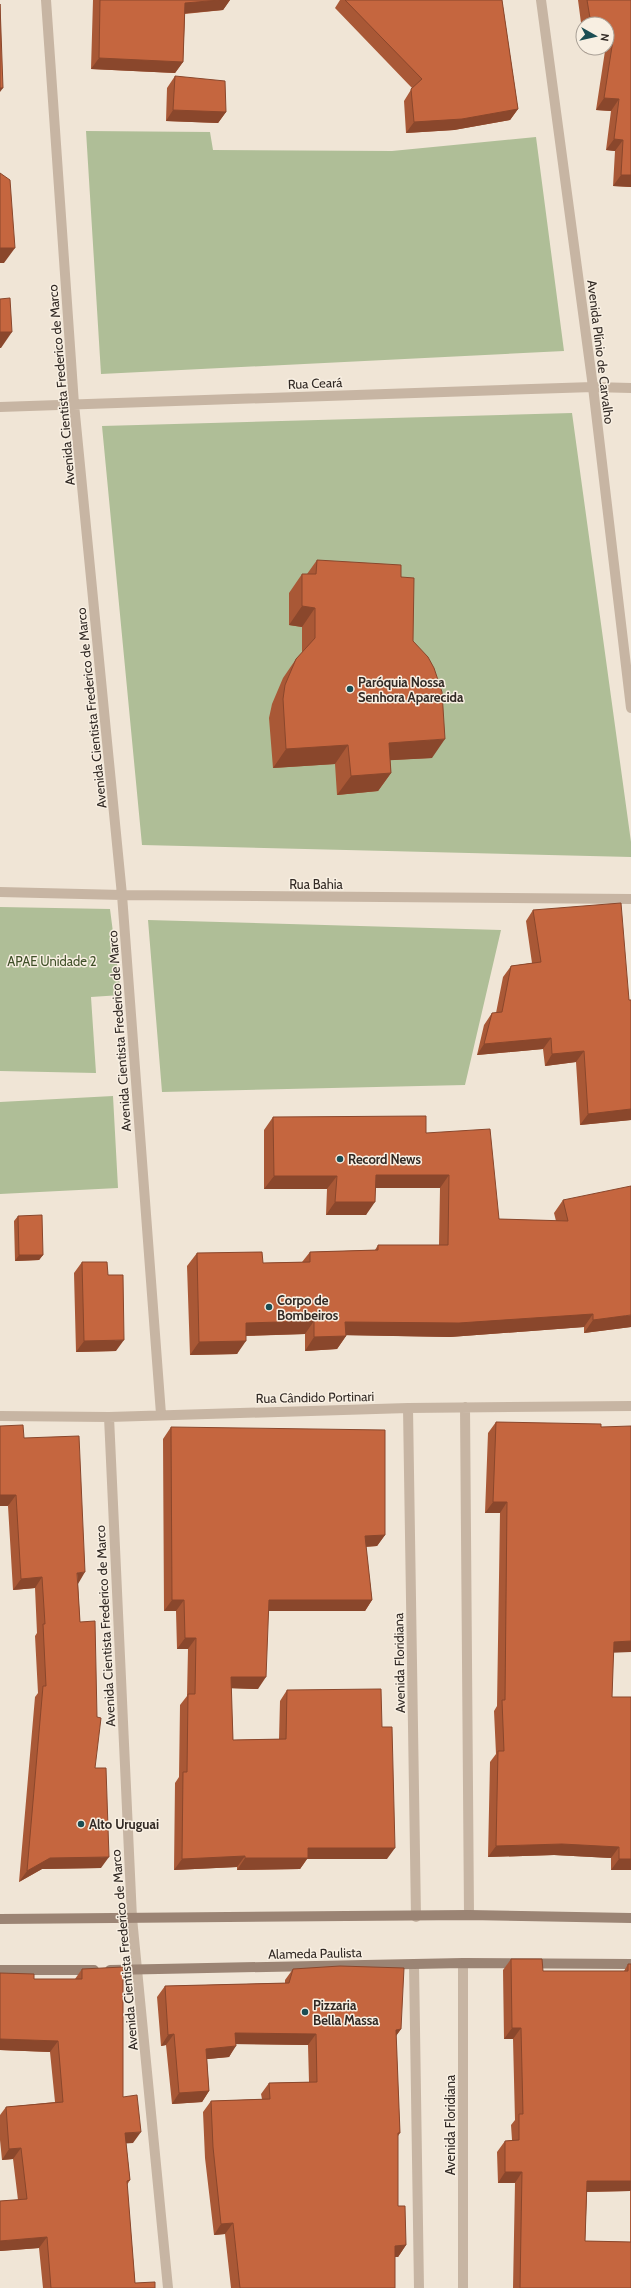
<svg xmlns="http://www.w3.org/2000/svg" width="631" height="2288" viewBox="0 0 631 2288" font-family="Cabin,sans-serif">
  <rect width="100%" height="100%" fill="#f0e5d6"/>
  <path fill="#afbe97" d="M86,131L210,132L213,150L392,151L536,137L564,351L101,374Z
    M572,413L631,842V857L142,845L102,426Z
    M0,907L110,909L121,995L91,997L96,1073L0,1071Z
    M148,920L501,930L465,1085L162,1092Z
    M113,1096L118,1188L0,1194V1102Z"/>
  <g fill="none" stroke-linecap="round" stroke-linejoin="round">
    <path stroke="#c7b5a3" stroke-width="10" d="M46,0L74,404L122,895L161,1414
      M541,0L593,387L631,708
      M0,407L593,387L631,388
      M0,892L122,895L631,899
      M465,1407L469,1915
      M408,1408L416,1917
      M0,1416L109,1417L408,1408L631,1406
      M109,1417L132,1918L168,2288
      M414,1964L419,2288
      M463,2288V1963"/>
    <path stroke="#9b8474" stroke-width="10" d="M0,1919L469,1915L631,1918
      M0,1970H94
      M110,1970L463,1963L631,1964"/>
  </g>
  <path fill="#a95836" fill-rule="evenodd" d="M93,0H230L223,10L185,14L183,62L175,73L91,69Z
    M340,0H502L518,109L510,120L454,130L406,133L404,101L412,88L335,8Z
    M578,0H631V187L613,186L615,151L606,150L611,111L596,110L605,51L585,53L584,48H607V24H583V38Z
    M175,76L226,112L218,123L166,121L167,88Z
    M317,560L401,577L413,641L432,758L390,760L391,773L378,791L337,795L335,764L273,768L269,718L272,704L283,678L296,659L302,653V627L289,625V593L302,574H307Z
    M533,910L629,1000H631V1120L580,1125L576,1062L545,1066L543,1049L477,1055L484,1025L492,1013H496L503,977L511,966L532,963L526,921Z
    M273,1117L426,1133L499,1219L556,1221L554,1213L563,1200L631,1327L584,1333V1327L450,1337L346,1335V1336L337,1349L305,1351V1334L246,1336L237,1354L190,1355L187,1266L197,1253L263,1263L302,1262L310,1252L375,1250L378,1245H439L440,1188H376L366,1215H326L327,1189H264V1130Z
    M18,1216L43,1255L39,1260L15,1261L14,1221Z
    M82,1262L108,1275L116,1351L76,1352L74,1273Z
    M496,1422L601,1427L631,1652H613L612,1697H631V1870H611V1858L554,1855L488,1857L490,1762L496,1754L494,1711L497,1706L500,1513H485L488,1433Z
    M171,1427L385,1535L377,1546L366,1547L372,1600L365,1611H268L258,1689L231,1688L233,1740L279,1739L280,1701L287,1690L382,1727L387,1859H307L300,1869L237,1870V1867L174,1870L175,1783L179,1777L180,1705L187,1696L188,1649H177L176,1611H164L163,1439Z
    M24,1438L78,1584L80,1622L95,1768L101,1868L42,1869L19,1882L35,1697L38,1693L35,1636L37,1633L35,1588L13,1590L8,1506Z
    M511,1959L543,1971H624L628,1964H631V2288H513L515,2183H498L497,2152L505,2141L512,2140L511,2125L515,2120L513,2039H504L503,1970ZM630,2191V2242L585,2241L587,2192Z
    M82,1969L123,2097L133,2143H126L130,2180L127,2185L135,2283L155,2288H43L39,2248L0,2251V2201L18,2200L13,2159L2,2160L0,2140V2115L6,2107L55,2102L50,2052L0,2050V1973L34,1979H75Z
    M293,1969L401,2029L396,2036L400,2133L398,2136V2206L406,2245L398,2257H395V2288H231L225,2234L214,2235L205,2158L203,2112L211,2101L262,2099L261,2094L269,2083L309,2082L308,2045L236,2044L229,2057L207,2059L209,2091L202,2102L172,2104L166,2045L161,2046L157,1997L165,1986L285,1983V1980Z"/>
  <path fill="#8a472c" d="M220,0H230L223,10L177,14L185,3Z
    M607,40H613L605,51L585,53L588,48H607Z
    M99,58L183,62L175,73L91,69Z
    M0,88H3L0,92Z
    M604,98L619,99L611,111L596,110Z
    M518,109L510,120L454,130L406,133L414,122Z
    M173,110L226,112L218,123L166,121Z
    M614,139L623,140L615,151L606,150Z
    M621,175H631V187L613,186Z
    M0,248H15L4,263H0Z
    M0,332H12L1,348H0Z
    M302,606L315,608L302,627L289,625Z
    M445,739L432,758L376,761L389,743Z
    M348,745L335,764L273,768L286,749Z
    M391,773L378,791L337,795L351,776Z
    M551,1038L543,1049L477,1055L484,1044Z
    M584,1051L576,1062L545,1066L552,1054Z
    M631,1109V1120L580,1125L588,1114Z
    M376,1175H449L440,1188H367Z
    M274,1176H337L327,1189H264Z
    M335,1202H375L366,1215H326Z
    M19,1255H43L39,1260L15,1261Z
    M593,1314L584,1327L450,1337L336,1335L345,1322Z
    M631,1315V1327L584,1333L593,1320Z
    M314,1321L305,1334L237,1336L246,1323Z
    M346,1336L337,1349L305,1351L314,1337Z
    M124,1340L116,1351L76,1352L84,1341Z
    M246,1341L237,1354L190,1355L199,1342Z
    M0,1495H16L8,1506H0Z
    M493,1502H507L500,1513H485Z
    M385,1535L377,1546L357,1547L365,1536Z
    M85,1572L78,1584L77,1573Z
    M42,1577L35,1588L13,1590L21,1579Z
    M172,1600H184L176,1611H164Z
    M269,1600H372L365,1611H261Z
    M185,1638H196L188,1649H177Z
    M631,1641V1652L606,1653L614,1642Z
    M231,1677H266L258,1689L223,1688Z
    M562,1844L619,1847L611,1858L554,1855L488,1857L496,1846Z
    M308,1848H395L387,1859H307L300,1869L237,1870L245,1858Z
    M245,1856L237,1867L174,1870L182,1859Z
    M109,1857L101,1868L42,1869L19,1882L27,1871L50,1858Z
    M619,1859H631V1870H611Z
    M512,2028H521L513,2039H504Z
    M401,2029L393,2040L396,2030Z
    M235,2033L316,2034L308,2045L227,2044Z
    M174,2034L166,2045L161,2046L168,2035Z
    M0,2039L58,2041L50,2052L0,2050Z
    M236,2046L229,2057L198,2060L206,2049Z
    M209,2091L202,2102L172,2104L179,2093Z
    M141,2132L133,2143L118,2144L125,2133Z
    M21,2148L13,2159L2,2160L9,2149Z
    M505,2172H522L515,2183H498Z
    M587,2181H631V2190L630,2191L579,2192Z
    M233,2223L225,2234L214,2235L221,2224Z
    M47,2237L39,2248L0,2251V2241Z
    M406,2245L398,2257H387L395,2246Z"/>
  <path fill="#c5663f" stroke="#8a472c" d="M100,0H220L185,3L183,62L99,58Z
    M345,0H502L518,109L462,119L414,122L411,89L422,79Z
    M587,0H631V175H621L623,140L614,139L619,99L604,98L613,40H607V24H591Z
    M0,4L3,88H0Z
    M175,76L225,81L226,112L173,110Z
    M0,173L10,180L15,248H0Z
    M10,298L12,332H0V299Z
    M317,560L401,565V577L414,578L413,641L428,657L434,668L442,692L445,739L389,743L391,773L351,776L348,745L286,749L283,699L285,685L296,659L315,638V608L302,606V574H316Z
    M621,903L629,1000H631V1109L588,1114L584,1051L552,1054L551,1038L484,1044L492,1013L502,1012L511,966L541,962L533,910Z
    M426,1116V1133L490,1129L499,1219L568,1221L563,1200L631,1186V1315L593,1320V1314L459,1323L345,1322L346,1336L314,1337V1321L246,1323V1341L199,1342L197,1253L262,1252L263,1263L310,1262V1252L378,1250V1245H448L449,1175H376L375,1202H335L337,1176H274L273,1117Z
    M42,1215L43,1255H19L18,1216Z
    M82,1262H107L108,1275H123L124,1340L84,1341Z
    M496,1422L601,1424V1427L631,1426V1641L614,1642L612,1697H631V1859H619V1847L562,1844L496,1846L498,1751H504L502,1700H505L507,1502H493Z
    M23,1425L24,1438L79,1436L85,1572L77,1573L80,1622L95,1621L97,1717L101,1718L95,1768H106L109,1857L50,1858L27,1871L43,1686H46L43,1624H45L42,1577L21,1579L16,1495H0V1426Z
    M171,1427L385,1430V1535L365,1536L372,1600H269L266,1677H231L233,1740L286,1739L287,1690L381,1689L382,1727H392L395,1848H308V1858H245V1856L182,1859L183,1772H187L188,1694H195L196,1638H185L184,1600H172Z
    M511,1959H542L543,1971H628V1964H631V2181H587L585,2241L631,2242V2288H520L522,2172H505V2141L519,2140V2114H523L521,2028H512Z
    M340,1966L404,1968L401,2029L396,2030L400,2133H398V2206H405L406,2245L395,2246V2288H240L233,2223L221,2224L213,2147L211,2101L270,2099L269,2083L317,2082L316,2034L235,2033L236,2046L206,2049L209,2091L179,2093L174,2034L168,2035L165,1986L289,1983L293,1969Z
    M123,1967V2097L137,2095L141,2132L125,2133L130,2180L127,2181L135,2283L155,2282V2288H51L47,2237L0,2241V2201L27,2199L21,2148L9,2149L6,2107L63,2102L58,2041L0,2039V1973L34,1974V1979H82V1969Z"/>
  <g fill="#1b4d53" stroke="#f8efe2" stroke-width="1.5">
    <circle cx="350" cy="689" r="4"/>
    <circle cx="340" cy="1159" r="4"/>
    <circle cx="269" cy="1307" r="4"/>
    <circle cx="81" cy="1824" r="4"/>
    <circle cx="305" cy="2012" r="4"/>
  </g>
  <g text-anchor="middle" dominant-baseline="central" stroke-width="3" stroke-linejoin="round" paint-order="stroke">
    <g font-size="13" fill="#322a25" stroke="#f8efe2">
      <text transform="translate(601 352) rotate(83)">Avenida Plínio de Carvalho</text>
      <text transform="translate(315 383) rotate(-2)">Rua Ceará</text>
      <text transform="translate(61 385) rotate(-95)">Avenida Cientista Frederico de Marco</text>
      <text transform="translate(91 708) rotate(-96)">Avenida Cientista Frederico de Marco</text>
      <text x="316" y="884">Rua Bahia</text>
      <text transform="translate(119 1031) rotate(-94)">Avenida Cientista Frederico de Marco</text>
      <text transform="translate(315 1397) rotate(-1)">Rua Cândido Portinari</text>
      <text transform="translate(105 1626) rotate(-93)">Avenida Cientista Frederico de Marco</text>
      <text transform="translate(399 1663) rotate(-91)">Avenida Floridiana</text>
      <text transform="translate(124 1950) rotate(-95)">Avenida Cientista Frederico de Marco</text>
      <text transform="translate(315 1953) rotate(-1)">Alameda Paulista</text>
      <text transform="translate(450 2125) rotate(-90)">Avenida Floridiana</text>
    </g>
    <g font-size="13" font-weight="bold" fill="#322a25" stroke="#f8efe2" text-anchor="start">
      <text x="358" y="682">Paróquia Nossa<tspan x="358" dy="15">Senhora Aparecida</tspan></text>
      <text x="348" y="1159">Record News</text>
      <text x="277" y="1300">Corpo de<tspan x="277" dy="15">Bombeiros</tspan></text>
      <text x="89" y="1824">Alto Uruguai</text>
      <text x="313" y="2005">Pizzaria<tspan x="313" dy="15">Bella Massa</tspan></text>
    </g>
    <g font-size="13" fill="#405029" stroke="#f8efe2">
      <text x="52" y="961">APAE Unidade 2</text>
    </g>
  </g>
  <g transform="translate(595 36) rotate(98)"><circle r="19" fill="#f8efe2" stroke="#a9a096"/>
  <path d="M0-3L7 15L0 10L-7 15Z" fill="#1b4d53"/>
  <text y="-6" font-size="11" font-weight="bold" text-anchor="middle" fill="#322a25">N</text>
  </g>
</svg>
